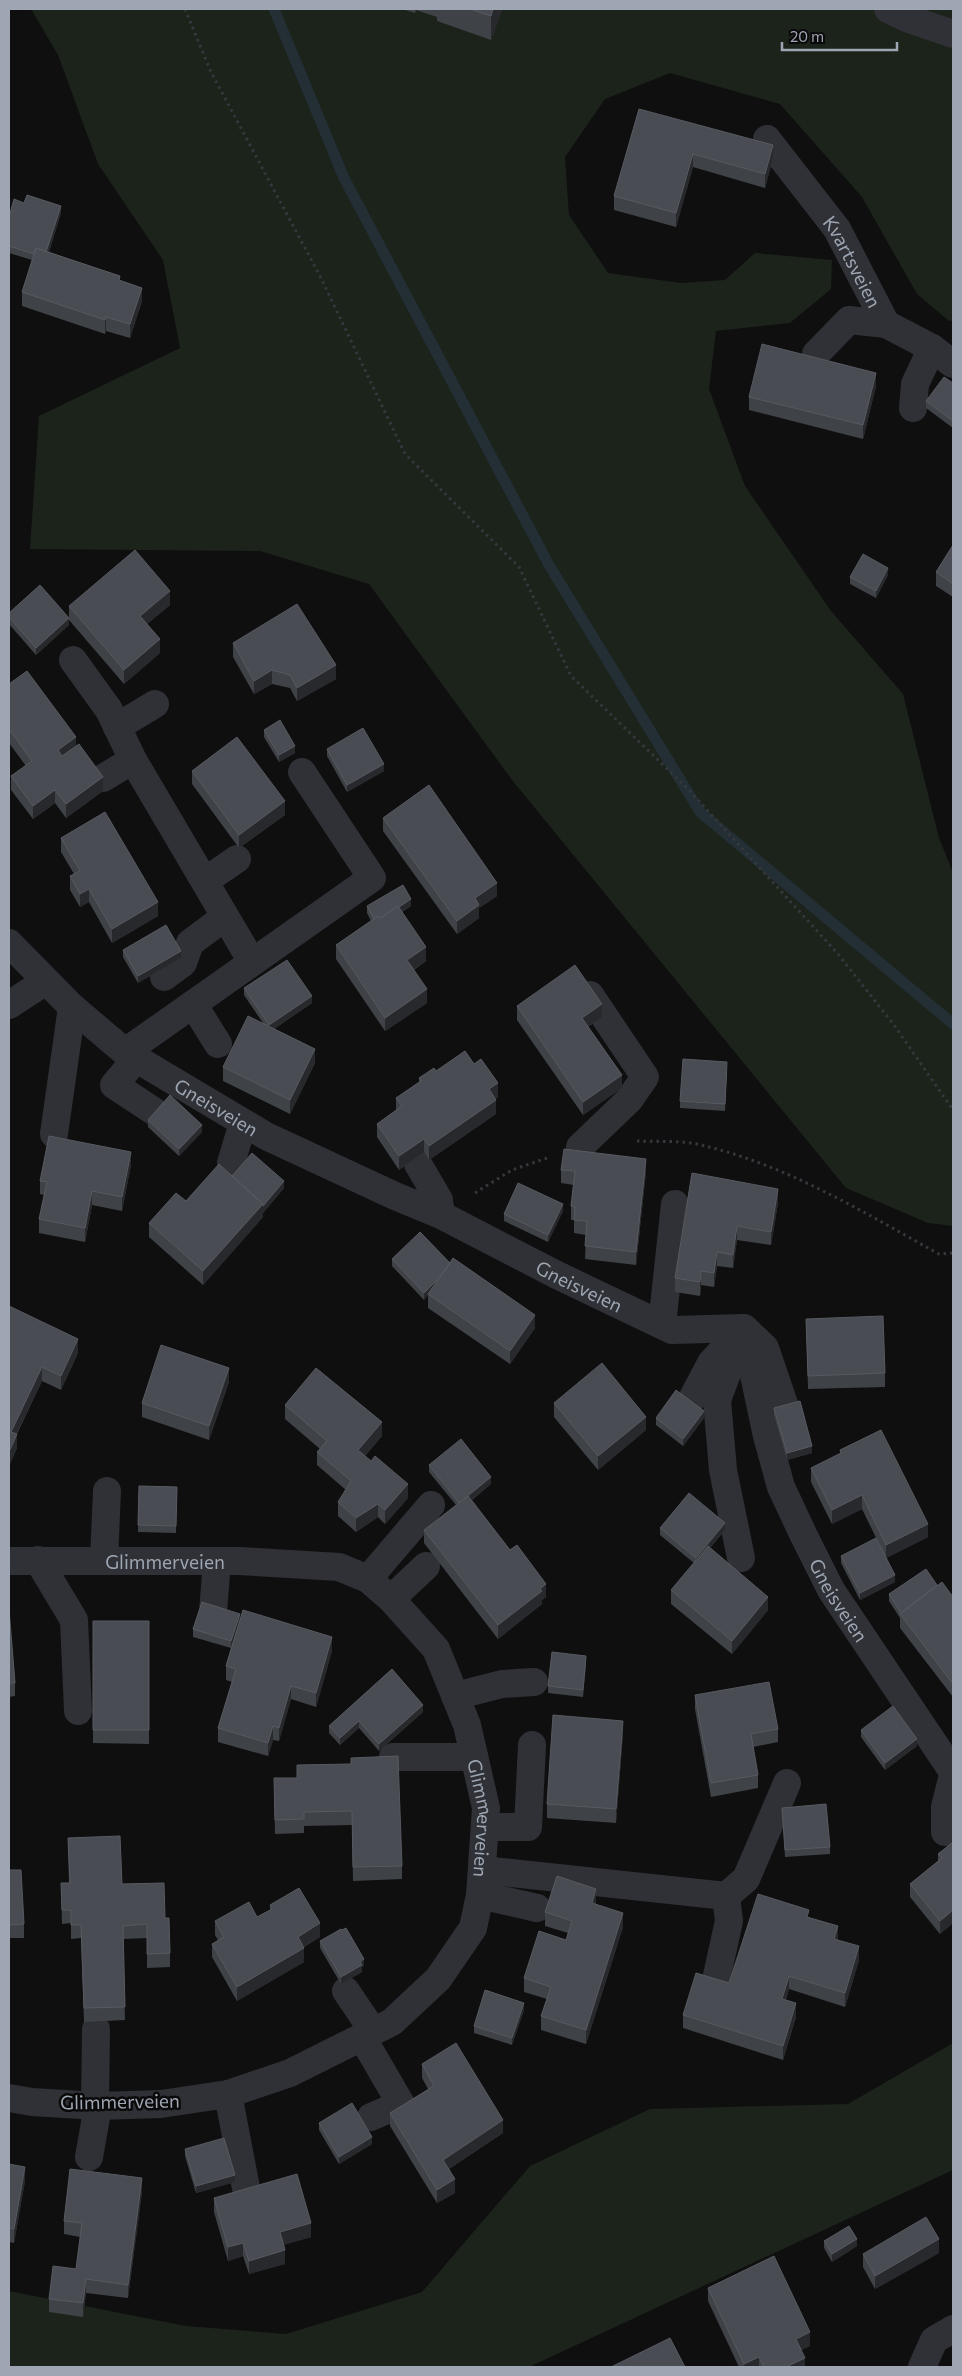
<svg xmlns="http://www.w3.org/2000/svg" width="962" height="2376" viewBox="0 0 962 2376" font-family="Commissioner,sans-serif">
  <rect width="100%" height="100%" fill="#0f0f10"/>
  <path fill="#1b231b" d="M31,9H953V320L949,321L917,294L862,197L780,104L670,73L605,99L565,157L569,215L608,273L681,283L725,280L755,253L832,260L831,289L790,323L716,331L709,389L745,486L831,611L903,694L939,838L953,873V1226L928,1223L846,1188L512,780L369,584L260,551L30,549L39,416L180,348L163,260L98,164L58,55Z
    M953,2043V2170L529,2367H9V2291L186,2326L286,2334L422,2292L530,2166L650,2109L848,2104Z"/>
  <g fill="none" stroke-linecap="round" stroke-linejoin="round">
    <path stroke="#242e35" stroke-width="11" d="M274,9L344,178L549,565L700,812L953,1024"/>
    <path stroke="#35383d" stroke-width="3" stroke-dasharray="2.5 4" stroke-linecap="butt" d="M185,9L211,72L321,278L405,454L519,567L571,676L688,789L838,954L894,1025L953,1110
      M637,1141C657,1142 681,1140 701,1145C787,1165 863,1212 939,1254L953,1253
      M475,1193L512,1170L550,1157"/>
    <g stroke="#2f3136" stroke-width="28">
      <path d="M888,9L909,19L953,34"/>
      <path id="s1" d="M767,139L837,229L886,324L932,348L953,364"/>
      <path d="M816,354L849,320L886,324"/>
      <path d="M913,408L915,384L932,348"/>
      <path d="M73,660L109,710L133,760L252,962"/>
      <path d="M117,727L155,704"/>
      <path d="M103,778L133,760"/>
      <path d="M205,881L237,859"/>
      <path id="s2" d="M9,943L72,1007L125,1052L266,1136L395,1196L441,1215L555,1274L672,1330L744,1328L767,1436L781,1487L804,1536L831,1590L953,1772"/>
      <path d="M164,977L183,963L190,943L225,917"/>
      <path d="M193,1004L218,1044"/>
      <path d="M9,1005L46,981"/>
      <path d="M125,1052L372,878L302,772"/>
      <path d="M136,1059L114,1085L155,1112"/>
      <path d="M54,1134L72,1007"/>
      <path d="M580,1147L629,1100L645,1077L590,995"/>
      <path d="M231,1163L243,1123"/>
      <path d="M418,1164L439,1200L441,1215"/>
      <path d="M662,1325L675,1204"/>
      <path d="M692,1399L711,1363L732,1340"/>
      <path d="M741,1558L723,1470L717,1400L744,1328L765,1348L784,1404"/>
      <path d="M38,1560L74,1620L78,1711"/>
      <path d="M104,1560L107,1491"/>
      <path id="s3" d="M9,1561H239L339,1567L368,1579L391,1599L436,1649L467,1725L486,1808L480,1895L473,1928L438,1979L392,2022L290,2073L228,2094L161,2104L98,2106L32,2102L9,2098"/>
      <path d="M368,1579L431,1505"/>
      <path d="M391,1599L426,1566"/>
      <path d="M213,1612L217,1561"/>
      <path d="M455,1696L502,1684L534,1682"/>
      <path d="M393,1757H474"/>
      <path d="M485,1827H528L532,1745"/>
      <path d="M945,1832V1807L953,1775"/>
      <path d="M483,1870L726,1896L746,1879L787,1783"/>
      <path d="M480,1895L537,1908"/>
      <path d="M716,1980L729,1921L726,1896"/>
      <path d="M346,1991L373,2031"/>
      <path d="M362,2037L401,2104L371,2117"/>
      <path d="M228,2094L246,2188"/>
      <path d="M95,2105L96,2029"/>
      <path d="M89,2157L98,2106"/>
      <path d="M922,2367L934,2340L953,2329"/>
    </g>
  </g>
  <path fill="#3f4246" d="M402,9H502L491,40L437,21V17L416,10L415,13Z
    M639,109L773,158L765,188L693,167L676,227L614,210V196Z
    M24,203L61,213L49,252L120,280L142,301L130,338L106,331L105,334L22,306V292L32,260L9,253V217Z
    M953,383V428L926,408V401Z
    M876,386L863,439L749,410V397Z
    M953,545V597L936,586V572Z
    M888,575L876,598L850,584V577Z
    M170,605L147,624L160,653L124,684L69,620V606Z
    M9,613L69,625L36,655L9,624Z
    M233,643L336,679L297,701L290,688L272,684L254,694L233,657Z
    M9,684L76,746L103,791L66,818L55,803L33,819L11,790V776L26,766L9,743Z
    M264,730L295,753L279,762L264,737Z
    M327,749L384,771L347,792L327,756Z
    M192,771L285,815L239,848L192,784Z
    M383,818L497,896L479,908V918L457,934L383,831Z
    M61,838L158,916L112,943L89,902L80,907L70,890V876L74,874L61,852Z
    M367,906H411L402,912L426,961L414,970L427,1003L385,1031L336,959V945L371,921L367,913Z
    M123,950L181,958L138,983L123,957Z
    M244,988L312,1003L274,1029L315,1063L290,1114L223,1081V1067L263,1023L244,995Z
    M517,1006L602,1017L588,1027L622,1088L583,1115L517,1020Z
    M474,1064L498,1097L495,1099L496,1114L429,1160L424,1152L399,1170L377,1137V1124L396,1110V1098L419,1082V1078L436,1071Z
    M727,1069L725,1111L680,1108V1101Z
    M148,1120L202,1132L179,1156L148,1127Z
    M131,1165L122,1211L92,1205L85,1242L39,1233V1219L44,1195L40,1194V1181Z
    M561,1170L646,1172L636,1265L585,1259L586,1235L574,1233V1220H571V1206L574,1185L561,1183Z
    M692,1173L778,1203L771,1245L737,1240L733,1268L717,1266L714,1287L701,1285L700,1296L675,1292V1278Z
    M232,1176L284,1188L263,1213V1217L203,1285L149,1237V1223Z
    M563,1211L548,1242L504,1221V1214Z
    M392,1259L450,1263L535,1328L510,1364L428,1308V1295L424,1300L392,1266Z
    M9,1306L78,1353L61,1390L42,1381L17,1434V1448L9,1466Z
    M806,1319L885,1373V1387L808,1389Z
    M229,1382L209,1440L142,1417V1403Z
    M554,1403L646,1430L598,1470L554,1417Z
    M285,1405L382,1436L365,1456L408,1498L385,1524L378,1517L356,1532L338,1516V1502L346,1490L317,1465V1452L320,1449L285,1419Z
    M774,1408L812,1453L787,1460L774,1415Z
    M656,1418H704L683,1446L656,1425Z
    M840,1450L928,1537L886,1558L862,1509L832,1524L811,1482V1468L840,1454Z
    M429,1465L491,1484L472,1500L546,1597L542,1600V1604L498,1639L424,1543V1530L456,1505L429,1472Z
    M139,1486L177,1487L176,1533L138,1532Z
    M660,1528L725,1530L710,1548L768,1610L732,1654L671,1604V1590L694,1563L660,1535Z
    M841,1556L895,1582L860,1600L841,1563Z
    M937,1585L953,1597V1697L900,1628V1618L889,1601V1594Z
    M9,1609L15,1683V1696L9,1697Z
    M240,1619L332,1651L316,1707L291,1699L279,1741L273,1740L268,1756L218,1742V1728L232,1682L226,1680V1666L231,1648L193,1637V1629Z
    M93,1621H149V1744L93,1743Z
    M586,1663L583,1697L548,1693V1686Z
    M392,1669L423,1712L379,1751L359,1728L340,1745L329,1733V1726Z
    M695,1695L778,1729V1742L753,1747L758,1775V1788L711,1797L695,1709Z
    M861,1730L917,1746L885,1770L861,1737Z
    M623,1734L616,1823L547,1818V1804Z
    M351,1764L402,1866V1879L353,1881L352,1825L304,1826V1833L275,1834L274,1792L297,1778Z
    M782,1808L830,1847V1854L785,1857Z
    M68,1838L122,1884L165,1918L170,1953V1967L147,1968V1938L123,1939L125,2020L84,2022L81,1938L71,1939V1923L62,1924L61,1883H69Z
    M953,1842V1923L940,1934L910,1897V1884L938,1861V1854Z
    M9,1870L24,1924V1938H9Z
    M596,1902V1904L623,1927L586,2044L541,2030V2016L547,1999L524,1992V1978L566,1940L568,1933L545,1926V1912Z
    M270,1905L320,1937L304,1947V1962L237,2001L212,1957V1944L218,1940L215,1935V1921L257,1917L270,1910Z
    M809,1917L838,1940L859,1960L845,2007L789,1989L786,2000L796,2017L783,2060L683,2028V2015L729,1983Z
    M320,1941L364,1966L362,1967V1972L341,1984L320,1948Z
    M524,2010L512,2045L474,2033V2026Z
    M422,2064L503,2133L449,2169L455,2193L437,2203L390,2126V2113L428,2089L422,2078Z
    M319,2123L372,2144L339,2164L319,2130Z
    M185,2149L235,2182L196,2193L185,2156Z
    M9,2164L25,2181L14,2243L9,2242Z
    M142,2192L128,2298L86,2293L83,2317L49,2312V2299L76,2269L80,2237L64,2234V2221Z
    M214,2198L311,2237L283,2245L285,2264L249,2274L243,2256L228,2261L214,2212Z
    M824,2241L857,2246L832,2262L824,2248Z
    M939,2253L875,2289L863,2267V2254Z
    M708,2288L810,2346L801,2350L805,2367H739L708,2301Z"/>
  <path fill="#28292c" d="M493,9H502L491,40V16Z
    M773,145V158L765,188V174Z
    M693,154V167L676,227V213Z
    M61,206V213L45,264V257Z
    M142,288V301L130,338V324Z
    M106,317V331L105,334V320Z
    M876,373V386L863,439V425Z
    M888,568V575L876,598V591Z
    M170,591V605L140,630V616Z
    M69,618V625L36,655V648Z
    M160,639V653L124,684V670Z
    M336,665V679L297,701V688Z
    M272,670V684L254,694V681Z
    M76,737V751L58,764V750Z
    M295,746V753L279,762V755Z
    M384,764V771L347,792V785Z
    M103,777V791L66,818V804Z
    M55,790V803L33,819V806Z
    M285,801V815L239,848V835Z
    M497,883V896L479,908V918L457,934V921L475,898Z
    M89,889V902L80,907V894Z
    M411,899V906L375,928V921Z
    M158,902V916L112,943V929Z
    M426,947V961L407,974V960Z
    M181,951V958L138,983V976Z
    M427,989V1003L385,1031V1018Z
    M312,996V1003L269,1032V1025Z
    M602,1004V1017L582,1031V1018Z
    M315,1049V1063L290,1114V1100Z
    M622,1075V1088L583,1115V1102Z
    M498,1083V1097L489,1103V1089Z
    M496,1100V1114L429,1160V1146Z
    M202,1125V1132L179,1156V1149Z
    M424,1139V1152L399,1170V1156Z
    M131,1152V1165L122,1211V1197Z
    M646,1159V1172L636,1265V1252Z
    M284,1181V1188L263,1213V1217L203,1285V1271L263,1204Z
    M778,1189V1203L771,1245V1232Z
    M92,1191V1205L85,1242V1228Z
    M563,1204V1211L548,1242V1235Z
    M737,1226V1240L733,1268V1255Z
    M717,1252V1266L714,1287V1273Z
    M452,1265L428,1294V1295L424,1300V1293Z
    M701,1271V1285L700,1296V1282Z
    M535,1315V1328L510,1364V1351Z
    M78,1339V1353L61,1390V1376Z
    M42,1367V1381L11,1445V1432Z
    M229,1368V1382L209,1440V1426Z
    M704,1411V1418L683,1446V1439Z
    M646,1417V1430L598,1470V1456Z
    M382,1422V1436L358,1464V1450Z
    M17,1434V1448L9,1466V1452Z
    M812,1446V1453L787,1460V1453Z
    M491,1477V1484L459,1510V1503Z
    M408,1484V1498L385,1524V1510Z
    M862,1495V1509L832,1524V1510Z
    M378,1504V1517L356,1532V1518Z
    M725,1523V1530L696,1565V1558Z
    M928,1524V1537L886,1558V1545Z
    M895,1575V1582L860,1600V1593Z
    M546,1584V1597L542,1600V1604L498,1639V1625Z
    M768,1597V1610L732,1654V1641Z
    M240,1614V1621L231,1648V1641Z
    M332,1637V1651L316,1707V1693Z
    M586,1656V1663L583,1697V1690Z
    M291,1686V1699L279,1741V1728Z
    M423,1705V1712L379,1751V1744Z
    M359,1721V1728L340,1745V1738Z
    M623,1721V1734L616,1823V1809Z
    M273,1726V1740L268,1756V1743Z
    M917,1739V1746L885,1770V1763Z
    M596,1889V1902L592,1917V1903Z
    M953,1910V1923L940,1934V1921Z
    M623,1913V1927L586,2044V2030Z
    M320,1923V1937L298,1950V1937Z
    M838,1926V1940L834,1939Z
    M859,1946V1960L845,2007V1993Z
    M304,1948V1962L237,2001V1987Z
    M364,1959V1966L362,1967V1972L341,1984V1977L360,1962Z
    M789,1976V1989L782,2012V1999Z
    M524,2003V2010L512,2045V2038Z
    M796,2003V2017L783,2060V2046Z
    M503,2120V2133L443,2173V2160Z
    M372,2137V2144L339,2164V2157Z
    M25,2167V2181L14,2243V2229Z
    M235,2175V2182L196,2193V2186Z
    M142,2178V2192L128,2298V2285Z
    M455,2179V2193L437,2203V2190Z
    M311,2223V2237L280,2246V2232Z
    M857,2239V2246L832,2262V2254Z
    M939,2239V2253L875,2289V2276Z
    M243,2243V2256L228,2261V2247Z
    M285,2250V2264L249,2274V2261Z
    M86,2279V2293L83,2317V2303Z
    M810,2332V2346L796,2353V2339Z
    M759,2357V2367H744V2364Z
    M805,2358V2367H786Z"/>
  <path fill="#494c52" stroke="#575a61" d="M470,9H493L491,16Z
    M639,109L773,145L765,174L693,154L676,213L614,196Z
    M27,195L61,206L46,252L36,248L34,254L9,246V217L14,199L24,203Z
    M36,248L120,276L119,280L142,288L130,324L106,317L105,320L22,292Z
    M762,344L876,373L863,425L749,397Z
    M944,377L953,383V421L926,401Z
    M953,545V584L936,572Z
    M135,550L170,591L140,616L160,639L124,670L69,606Z
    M863,554L888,568L876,591L850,577Z
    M40,585L69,618L36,648L9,617V613Z
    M297,604L336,665L297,688L290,675L272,670L254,681L233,643Z
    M27,671L76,737L58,750L62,756L79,744L103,777L66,804L55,790L33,806L11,776L32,761L9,729V684Z
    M280,720L295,746L279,755L264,730Z
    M363,728L384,764L347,785L327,749Z
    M237,737L285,801L239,835L192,771Z
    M429,785L497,883L475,898L479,905L457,921L383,818Z
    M105,812L158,902L112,929L89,889L80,894L70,876L80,871L61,838Z
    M403,885L411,899L399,907L398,906L380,918L378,916L374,919L367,906Z
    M398,906L426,947L407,960L427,989L385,1018L336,945L378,916L380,918Z
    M166,925L181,951L138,976L123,950Z
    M287,960L312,996L269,1025L244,988Z
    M575,965L602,1004L582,1018L622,1075L583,1102L517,1006Z
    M248,1016L315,1049L290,1100L223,1067Z
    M465,1051L474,1064L481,1059L498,1083L489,1089L496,1100L429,1146L424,1139L399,1156L377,1124L402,1106L396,1098L421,1081L419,1078L434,1068L436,1071Z
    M683,1059L727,1062L725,1104L680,1101Z
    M170,1095L202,1125L179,1149L148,1120Z
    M49,1136L131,1152L122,1197L92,1191L85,1228L39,1219L47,1182L40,1181Z
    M564,1149L646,1159L636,1252L585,1246L587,1221L574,1220L575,1207L571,1206L575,1171L561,1170Z
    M252,1153L284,1181L263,1206V1204L232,1176Z
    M219,1164L263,1204L203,1271L149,1223L176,1193L186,1201Z
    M692,1173L778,1189L771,1232L737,1226L733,1255L717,1252L714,1273L701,1271L700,1282L675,1278Z
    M518,1183L563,1204L548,1235L504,1214Z
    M420,1232L450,1263L440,1277L424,1293L392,1259Z
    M453,1258L535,1315L510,1351L428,1294Z
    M9,1306L78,1339L61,1376L42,1367L11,1432L17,1434L9,1452Z
    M883,1316L885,1373L808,1376L806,1319Z
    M161,1345L229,1368L209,1426L142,1403Z
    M602,1363L646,1417L598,1456L554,1403Z
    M316,1368L382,1422L358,1450L371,1461L375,1456L408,1484L385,1510L378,1504L356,1518L338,1502L351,1481L317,1452L327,1441L285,1405Z
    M676,1390L704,1411L683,1439L656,1418Z
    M800,1401L812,1446L787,1453L774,1408Z
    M881,1430L928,1524L886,1545L862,1495L832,1510L811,1468L841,1453L840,1450Z
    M461,1439L491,1477L459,1503L429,1465Z
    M139,1486L177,1487L176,1526L138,1525Z
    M689,1493L725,1523L696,1558L660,1528Z
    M468,1496L510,1550L517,1545L546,1584L540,1589L542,1591L498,1625L424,1530Z
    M876,1538L895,1575L860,1593L841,1556Z
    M708,1546L768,1597L732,1641L671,1590Z
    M926,1569L937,1585L901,1613L889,1594Z
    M942,1582L953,1597V1684L900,1614Z
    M202,1602L240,1614L231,1641L193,1629Z
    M9,1609L15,1683H9Z
    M243,1610L332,1637L316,1693L291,1686L279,1728L273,1726L268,1743L218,1728L236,1669L226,1666Z
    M93,1621H149V1730H93Z
    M552,1652L586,1656L583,1690L548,1686Z
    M392,1669L423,1705L379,1744L359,1721L340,1738L329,1726Z
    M769,1682L778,1729L751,1734L758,1775L711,1783L695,1695Z
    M893,1706L917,1739L885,1763L861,1730Z
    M553,1715L623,1721L616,1809L547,1804Z
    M398,1756L402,1866L353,1867L352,1811L304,1812V1819L275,1820L274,1778H297V1765L351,1764V1758Z
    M826,1804L830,1847L785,1850L782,1808Z
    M120,1836L122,1884L164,1883L165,1918H169L170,1953L147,1954V1924L123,1926L125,2007L84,2008L81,1925H71V1910H62L61,1883H70L68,1838Z
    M953,1842V1910L940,1921L910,1884L942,1858L938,1854Z
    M9,1870H21L24,1924L9,1925Z
    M557,1876L596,1889L592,1903L623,1913L586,2030L541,2016L551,1987L524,1978L539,1931L566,1940L572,1921L545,1912Z
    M299,1888L320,1923L298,1937L304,1948L237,1987L212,1944L224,1937L215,1921L249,1902L257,1917L272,1909L270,1905Z
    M758,1894L809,1910L807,1917L838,1926L834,1939L859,1946L845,1993L789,1976L782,1999L796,2003L783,2046L683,2015L696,1973L729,1983Z
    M346,1928L364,1959L360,1962L362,1965L341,1977L320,1941L341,1929L342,1930Z
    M485,1990L524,2003L512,2038L474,2026Z
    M456,2043L503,2120L443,2160L455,2179L437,2190L390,2113L434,2086L422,2064Z
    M352,2103L372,2137L339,2157L319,2123Z
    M224,2138L235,2175L196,2186L185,2149Z
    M9,2164L25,2167L14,2229L9,2228Z
    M70,2169L142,2178L128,2285L86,2279L83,2303L49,2299L53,2266L76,2269L82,2223L64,2221Z
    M297,2174L311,2223L280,2232L285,2250L249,2261L243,2243L228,2247L214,2198Z
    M926,2217L939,2239L875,2276L863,2254Z
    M849,2226L857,2239L832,2254L824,2241Z
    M774,2256L810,2332L796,2339L805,2358L786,2367H764L759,2357L744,2364L708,2288Z
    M670,2338L685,2367H611Z"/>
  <g text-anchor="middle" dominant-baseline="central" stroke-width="5" stroke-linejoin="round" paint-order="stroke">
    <g font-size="19" fill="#9ea6b3" stroke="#0a0a0b">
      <text stroke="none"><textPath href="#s1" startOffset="150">Kvartsveien</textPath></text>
      <text stroke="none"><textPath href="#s2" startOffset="266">Gneisveien</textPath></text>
      <text stroke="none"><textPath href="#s2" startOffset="671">Gneisveien</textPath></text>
      <text stroke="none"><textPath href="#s3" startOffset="156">Glimmerveien</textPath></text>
      <text stroke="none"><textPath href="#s2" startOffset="1136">Gneisveien</textPath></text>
      <text stroke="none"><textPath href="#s3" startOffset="636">Glimmerveien</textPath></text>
      <text transform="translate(120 2101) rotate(-1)">Glimmerveien</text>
    </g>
  </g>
  <rect width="962" height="2376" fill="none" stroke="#9ea6b3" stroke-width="20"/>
  <path d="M782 42v8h115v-8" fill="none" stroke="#9ea6b3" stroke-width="2.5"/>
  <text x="790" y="42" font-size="15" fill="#9ea6b3" stroke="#0a0a0b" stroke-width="4" paint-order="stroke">20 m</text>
</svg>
